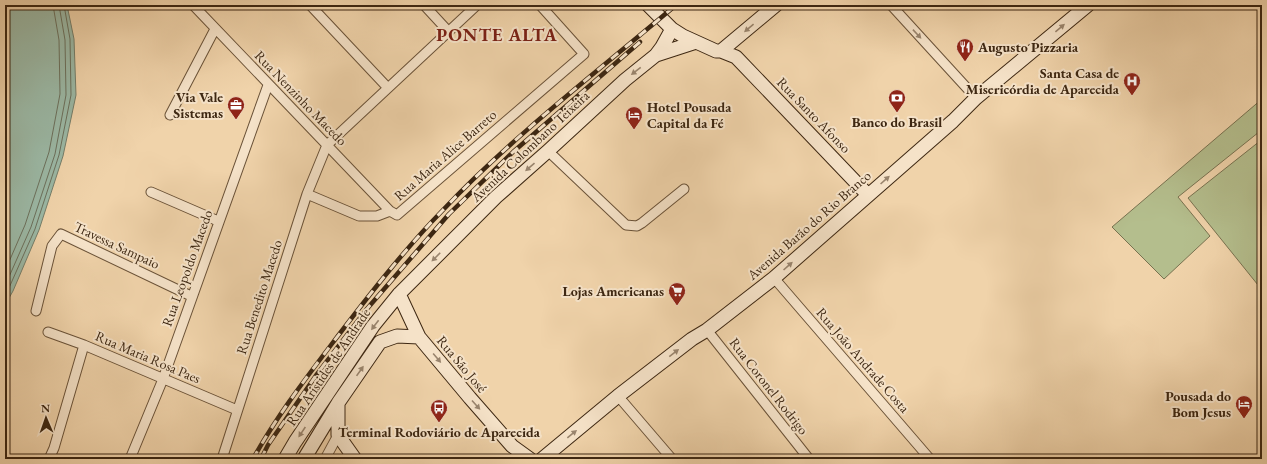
<svg xmlns="http://www.w3.org/2000/svg" width="1267" height="464" viewBox="0 0 1267 464" font-family="'EB Garamond',serif">
  <rect width="100%" height="100%" fill="#f0d3aa"/>
  <filter id="stains"><feTurbulence type="fractalNoise" baseFrequency=".005" numOctaves="4"/><feColorMatrix values="0 0 0 0 .2 0 0 0 0 .09 0 0 0 0 .02 0 0 0 .5 -.17"/></filter>
  <radialGradient id="worn" r=".72"><stop offset=".6" stop-color="#630" stop-opacity="0"/><stop offset="1" stop-color="#630" stop-opacity=".3"/></radialGradient>
  <path fill="#b4be8d" stroke="#787250" d="M1262,99V135L1259,132L1178,197L1210,236L1164,279L1112,227Z
    M1260,141L1262,143V290L1188,198Z"/>
  <path fill="#9bb8a5" stroke="#757e6a" d="M5,5H67L74,39L76,95L63,156L39,230L13,291L5,305Z"/>
  <g fill="none" stroke-linecap="round" stroke-linejoin="round">
    <path stroke="#6c705c" stroke-width="1" d="M5,271L25,225L49,152L60,94L59,40L53,5
      M5,286L31,227L55,154L66,95L65,40L59,5
      M5,297L35,229L59,155L71,95L70,39L64,5"/>
    <g stroke="#6a5238" stroke-width="11">
      <path id="street" d="M193,5L390,211
        M310,5L388,88
        M424,5L448,31
        M891,5L976,98
        M170,115L215,29
        M548,151L626,225L637,226L642,223L684,189
        M151,192L218,221
        M307,194L359,216H377L390,211L397,215L584,54L540,5
        M774,278L930,459
        M36,311L52,246L61,234L191,296
        M707,330L809,459
        M48,332L84,345L237,410
        M618,396L672,459
        M49,459L54,448L84,345
        M130,459L163,379L268,85
        M222,459L307,194L327,145L477,5
        M325,459L338,435"/>
    </g>
    <g stroke="#3d2712" stroke-width="15">
      <path id="secondary" d="M648,5L672,29L683,36L716,51H721L736,57L868,195
        M721,51L776,5
        M656,55L662,47L672,29
        M399,294L419,337L470,398L512,446L530,459
        M338,404V435L355,459
        M285,459L295,442L373,326L399,294L496,197L548,151L625,80L656,55L696,42
        M304,459L338,403L380,342L397,336L419,337
        M542,459L618,396L692,339L707,330L774,278L953,121L976,98L1088,5"/>
    </g>
    <use href="#street" stroke="#f5e2c8" stroke-width="9"/>
    <use href="#secondary" stroke="#f5e2c8" stroke-width="13"/>
    <g stroke="#3d2712" stroke-width="4.5">
      <path id="rail" d="M253,459C275,419 303,382 331,345C366,299 402,252 443,210C514,135 597,72 676,5
        M261,459L268,445L317,374L366,310L449,214L513,152L640,42"/>
    </g>
    <use href="#rail" stroke="#f5e2c8" stroke-width="3" stroke-dasharray="9" stroke-linecap="butt"/>
  </g>
  <defs><path id="oneway-solid" d="M-6-.8H1V-3.2L6.5 0L1 3.2V.8H-6Z"/></defs>
  <g fill="#99846d">
    <use href="#oneway-solid" transform="translate(749 28) rotate(140)"/>
    <use href="#oneway-solid" transform="translate(1060 28) rotate(-40)"/>
    <use href="#oneway-solid" transform="translate(917 34) rotate(47)"/>
    <use href="#oneway-solid" transform="translate(636 71) rotate(142)"/>
    <use href="#oneway-solid" transform="translate(530 167) rotate(139)"/>
    <use href="#oneway-solid" transform="translate(885 180) rotate(-42)"/>
    <use href="#oneway-solid" transform="translate(436 257) rotate(135)"/>
    <use href="#oneway-solid" transform="translate(788 266) rotate(-42)"/>
    <use href="#oneway-solid" transform="translate(375 325) rotate(127)"/>
    <use href="#oneway-solid" transform="translate(674 353) rotate(-38)"/>
    <use href="#oneway-solid" transform="translate(437 358) rotate(50)"/>
    <use href="#oneway-solid" transform="translate(360 371) rotate(-55)"/>
    <use href="#oneway-solid" transform="translate(476 405) rotate(48)"/>
    <use href="#oneway-solid" transform="translate(302 432) rotate(124)"/>
    <use href="#oneway-solid" transform="translate(572 434) rotate(-39)"/>
  </g>
  <defs>
    <g id="restaurant-pin" transform="scale(0.9)"><path d="M0 17L-7.5 6A9.5 9.5 0 1 1 7.5 6Z" fill="#8f2418" stroke="#f5e2c8"/><path d="M-5-6h1v4h1v-4h1v4h1v-4h1v5L-1.5 .5V6h-2V.5L-5-1ZM5-6V6H3V1.5H1.5Q1.5-4 5-6Z" fill="#fff"/></g>
    <g id="hospital-pin" transform="scale(0.9)"><path d="M0 17L-7.5 6A9.5 9.5 0 1 1 7.5 6Z" fill="#8f2418" stroke="#f5e2c8"/><path d="M-5-5h3v3.5h4V-5h3V5h-3V1.5h-4V5h-3Z" fill="#fff"/></g>
    <g id="bank-pin" transform="scale(0.9)"><path d="M0 17L-7.5 6A9.5 9.5 0 1 1 7.5 6Z" fill="#8f2418" stroke="#f5e2c8"/><path d="M-6-4H6V4H-6ZM0-2.3a2.3 2.3 0 1 0 0 4.6a2.3 2.3 0 1 0 0-4.6Z" fill="#fff"/></g>
    <g id="office-pin" transform="scale(0.9)"><path d="M0 17L-7.5 6A9.5 9.5 0 1 1 7.5 6Z" fill="#8f2418" stroke="#f5e2c8"/><path d="M-6-3h4V-5.5h4V-3h4V5H-6ZM-1-4.5V-3h2v-1.5ZM-6 0V1H6V0Z" fill="#fff"/></g>
    <g id="hotel-pin" transform="scale(0.9)"><path d="M0 17L-7.5 6A9.5 9.5 0 1 1 7.5 6Z" fill="#8f2418" stroke="#f5e2c8"/><path d="M-6-4.5h1.5V1H6V5H4.5V3h-9V5H-6ZM-4 0a1.8 1.8 0 1 1 3.6 0ZM.5 0V-2.5h3Q6-2.5 6 0Z" fill="#fff"/></g>
    <g id="supermarket-pin" transform="scale(0.9)"><path d="M0 17L-7.5 6A9.5 9.5 0 1 1 7.5 6Z" fill="#8f2418" stroke="#f5e2c8"/><path d="M-6-5.5h2.5l.6 2H6L4.5 2H-2.5L-4.4-4H-6ZM-1.5 3.2a1.3 1.3 0 1 0 .1 0ZM3 3.2a1.3 1.3 0 1 0 .1 0Z" fill="#fff"/></g>
    <g id="bus-pin" transform="scale(0.9)"><path d="M0 17L-7.5 6A9.5 9.5 0 1 1 7.5 6Z" fill="#8f2418" stroke="#f5e2c8"/><path d="M-5-6H5V4H4V6H2V4H-2V6H-4V4H-5ZM-3.5-4V0h7V-4ZM-3.5 1.2v1.5H-2V1.2ZM2 1.2v1.5H3.5V1.2Z" fill="#fff"/></g>
  </defs>
  <g fill-rule="evenodd">
    <use href="#restaurant-pin" x="965" y="47"/>
    <use href="#hospital-pin" x="1132" y="81"/>
    <use href="#bank-pin" x="897" y="98"/>
    <use href="#office-pin" x="236" y="105"/>
    <use href="#hotel-pin" x="634" y="115"/>
    <use href="#supermarket-pin" x="677" y="291"/>
    <use href="#hotel-pin" x="1244" y="404"/>
    <use href="#bus-pin" x="439" y="408"/>
  </g>
  <g text-anchor="middle" dominant-baseline="central" stroke-width="4" stroke-linejoin="round" paint-order="stroke">
    <g font-size="14" font-weight="bold" fill="#3d2712" stroke="#f5e2c8" text-anchor="end">
      <text x="978" y="47" text-anchor="start">Augusto Pizzaria</text>
      <text x="1119" y="73">Santa Casa de<tspan x="1119" dy="16">Misericórdia de Aparecida</tspan></text>
      <text x="223" y="97">Via Vale<tspan x="223" dy="16">Sistemas</tspan></text>
      <text x="647" y="107" text-anchor="start">Hotel Pousada<tspan x="647" dy="16">Capital da Fé</tspan></text>
      <text x="897" y="122" text-anchor="middle">Banco do Brasil</text>
      <text x="664" y="291">Lojas Americanas</text>
      <text x="1231" y="396">Pousada do<tspan x="1231" dy="16">Bom Jesus</tspan></text>
      <text x="439" y="432" text-anchor="middle">Terminal Rodoviário de Aparecida</text>
    </g>
    <g font-size="14" fill="#3d2712" stroke="#f5e2c8">
      <text transform="translate(301 98) rotate(46)">Rua Nenzinho Macedo</text>
      <text transform="translate(814 115) rotate(46)">Rua Santo Afonso</text>
      <text transform="translate(530 146) rotate(-43)">Avenida Colombano Teixeira</text>
      <text transform="translate(445 155) rotate(-41)">Rua Maria Alice Barreto</text>
      <text transform="translate(809 225) rotate(-41)">Avenida Barão do Rio Branco</text>
      <text transform="translate(117 245) rotate(25)">Travessa Sampaio</text>
      <text transform="translate(187 268) rotate(-70)">Rua Leopoldo Macedo</text>
      <text transform="translate(259 297) rotate(-72)">Rua Benedito Macedo</text>
      <text transform="translate(148 357) rotate(23)">Rua Maria Rosa Paes</text>
      <text transform="translate(863 360) rotate(49)">Rua João Andrade Costa</text>
      <text transform="translate(462 364) rotate(50)">Rua São José</text>
      <text transform="translate(328 367) rotate(-56)">Rua Aristides de Andrade</text>
      <text transform="translate(769 386) rotate(52)">Rua Coronel Rodrigo</text>
    </g>
    <g font-size="18" font-weight="bold" letter-spacing="1" fill="#7a1f14" stroke="#f5e2c8">
      <text x="497" y="34">PONTE ALTA</text>
    </g>
  </g>
  <rect width="1267" height="464" fill="none" stroke="#f0d3aa" stroke-width="20"/>
  <rect x="6" y="6" width="1255" height="452" fill="none" stroke="#3d2712" stroke-width="2"/>
  <rect x="10" y="10" width="1247" height="444" fill="none" stroke="#3d2712"/>
  <g transform="translate(46 418) rotate(358)" stroke="#f5e2c8" stroke-width="3" paint-order="stroke">
  <path d="M0-3L7 15L0 10L-7 15Z" fill="#3d2712"/>
  <text y="-6" font-size="11" font-weight="bold" text-anchor="middle" fill="#3d2712">N</text>
  </g>
  <rect width="100%" height="100%" filter="url(#stains)"/>
  <rect width="100%" height="100%" fill="url(#worn)"/>
</svg>
